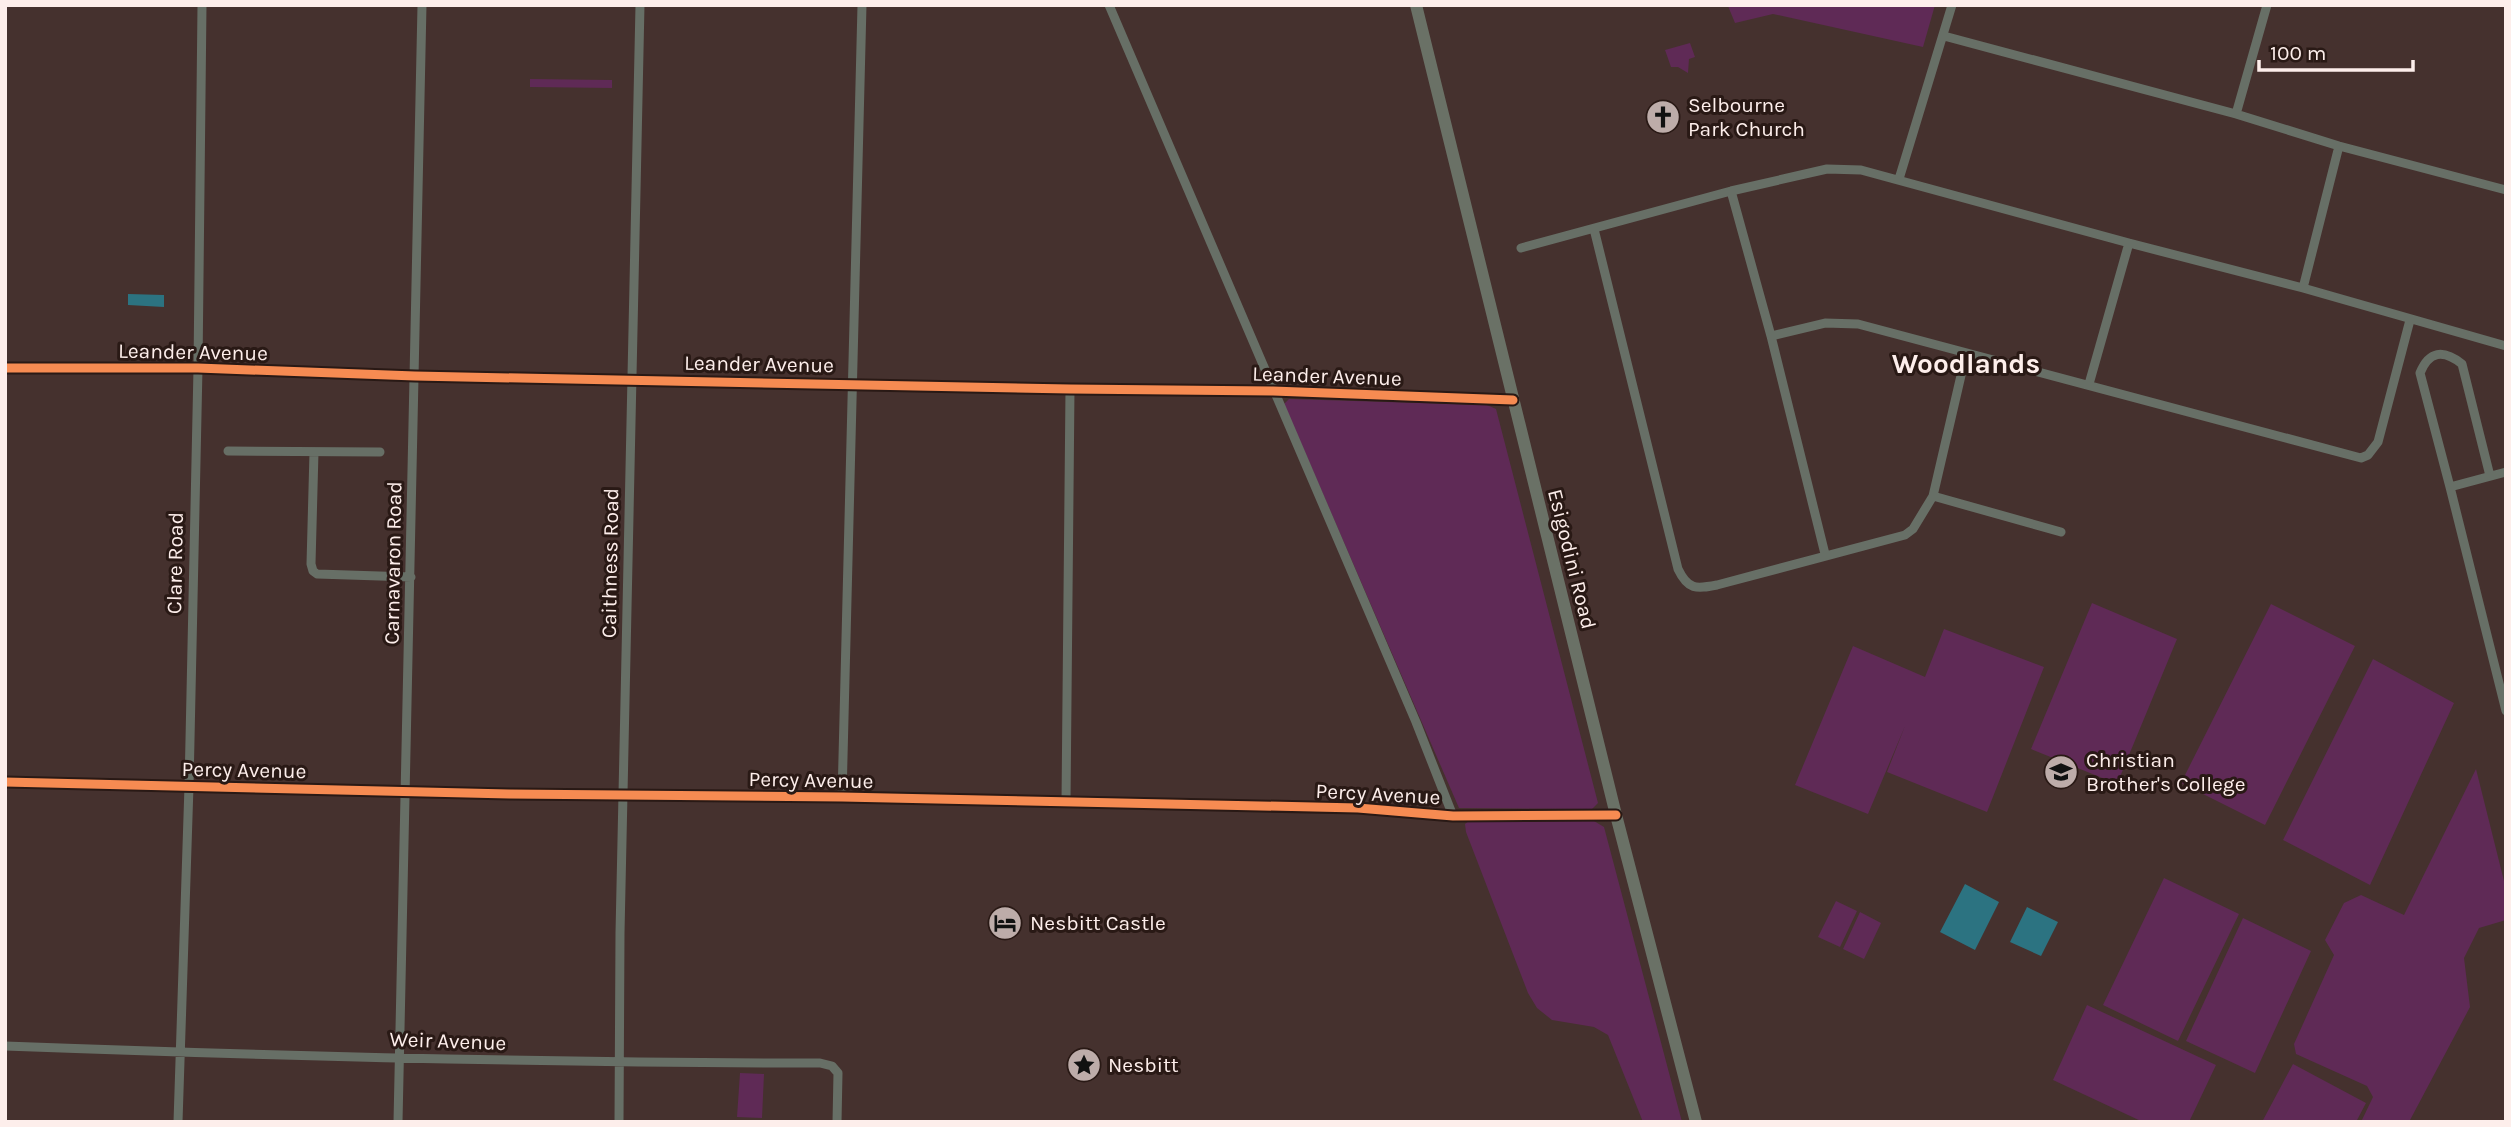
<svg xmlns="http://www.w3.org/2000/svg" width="2511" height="1127" viewBox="0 0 2511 1127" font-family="Karla,sans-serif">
  <rect width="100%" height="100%" fill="#45312e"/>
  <path fill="#5f2a56" d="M1935,5L1923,47L1773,14L1735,23L1728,6Z
    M1690,43L1695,57L1689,59L1688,73L1678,67H1671L1665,50Z
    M530,79L612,80V88L530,87Z
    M1289,399L1487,405L1496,409L1598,803L1592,809L1459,808L1284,404Z
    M2092,603L2177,639L2117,784L2031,749Z
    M2271,604L2355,646L2265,825L2181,783Z
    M1944,629L2044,667L1987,812L1887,772L1905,726L1868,814L1795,785L1853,646L1925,677Z
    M2373,659L2454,703L2370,885L2283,840Z
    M2476,769L2506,889V920L2479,928L2464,958L2470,1007L2409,1122H2361L2373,1097L2367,1086L2296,1054L2294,1044L2334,955L2325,940L2344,903L2361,895L2404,915Z
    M1470,820L1594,821L1604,827L1682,1122H1643L1608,1035L1594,1027L1552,1020L1537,1008L1528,993L1466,832L1465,824Z
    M2164,878L2239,914L2178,1041L2103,1005Z
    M1836,901L1857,911L1840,947L1818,937Z
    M1860,912L1881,923L1864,959L1843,949Z
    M2243,918L2311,951L2255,1073L2186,1041Z
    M2087,1005L2216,1065L2189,1122H2143L2053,1080Z
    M2293,1064L2366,1103L2356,1122H2262Z
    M740,1073L764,1074L762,1118L737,1117Z"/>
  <path fill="#2c7381" d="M128,294L164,295V307L128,305Z
    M1965,884L1999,902L1975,950L1940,932Z
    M2027,907L2058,922L2041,956L2010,942Z"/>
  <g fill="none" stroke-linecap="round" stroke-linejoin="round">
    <path stroke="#676f66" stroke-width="9" d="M1109,5L1416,722L1453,816
      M1944,36L2236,114L2339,146L2506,190
      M2236,114L2267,5
      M1899,179L1952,5
      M1731,191L1771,336L1825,554
      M1594,229L1678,569C1688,590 1696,589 1717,585L1905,535L1913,529L1933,496L1966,354
      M1521,248L1731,191L1827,169L1861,170L2129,243L2303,288L2506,346
      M2303,288L2339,146
      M1771,336L1825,323L1858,324L2361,458L2368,455L2378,442L2410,320
      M5,368H198L415,376L1070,389L1273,391L1513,400
      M2089,384L2129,243
      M228,451L380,452
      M314,452L311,564L313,571L317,574L411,577
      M2490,476L2462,364C2443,349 2429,351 2420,373L2450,487L2506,711
      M2450,487L2506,472
      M1933,496L2061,532
      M5,782L509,794L842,797L1358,808L1453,816L1616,815
      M842,797L862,5
      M1066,802L1070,389
      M5,1046C277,1056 549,1063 820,1063L832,1066L838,1073L837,1122
      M178,1122L189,786L198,368L202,5
      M398,1122L422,5
      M619,1122L620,933L640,5"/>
    <path stroke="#6a7166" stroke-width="12" d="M1416,5L1616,815L1696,1122"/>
    <g stroke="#291915" stroke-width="13">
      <path id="cycleway" d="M5,368H198L415,376L1070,389L1273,391L1513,400
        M5,782L509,794L842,797L1358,808L1453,816L1616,815"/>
    </g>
    <use href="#cycleway" stroke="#f68b52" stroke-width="9"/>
  </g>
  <defs>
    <g id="church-disc" transform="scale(1.75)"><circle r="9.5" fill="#bdaca9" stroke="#291915"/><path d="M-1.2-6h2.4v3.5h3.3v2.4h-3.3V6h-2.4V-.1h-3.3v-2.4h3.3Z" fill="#111"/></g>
    <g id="school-disc" transform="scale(1.75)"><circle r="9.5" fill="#bdaca9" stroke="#291915"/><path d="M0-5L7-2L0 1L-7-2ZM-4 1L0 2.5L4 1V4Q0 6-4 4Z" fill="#111"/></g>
    <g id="hotel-disc" transform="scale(1.75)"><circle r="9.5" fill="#bdaca9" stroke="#291915"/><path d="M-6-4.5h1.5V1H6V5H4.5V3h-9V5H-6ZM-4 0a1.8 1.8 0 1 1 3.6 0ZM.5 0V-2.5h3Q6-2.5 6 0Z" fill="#111"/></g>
    <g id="sight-disc" transform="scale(1.75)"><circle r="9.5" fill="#bdaca9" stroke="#291915"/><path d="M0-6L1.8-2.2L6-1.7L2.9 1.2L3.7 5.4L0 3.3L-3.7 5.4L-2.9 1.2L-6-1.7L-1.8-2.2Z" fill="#111"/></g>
  </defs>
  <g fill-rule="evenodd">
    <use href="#church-disc" x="1663" y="117"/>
    <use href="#school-disc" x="2061" y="772"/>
    <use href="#hotel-disc" x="1005" y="923"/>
    <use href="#sight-disc" x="1084" y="1065"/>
  </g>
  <g text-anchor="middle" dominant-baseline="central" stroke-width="6" stroke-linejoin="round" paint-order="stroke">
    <g font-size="21" fill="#fdeeeb" stroke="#291915" text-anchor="start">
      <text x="1688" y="105">Selbourne<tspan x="1688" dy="24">Park Church</tspan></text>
      <text x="2086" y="760">Christian<tspan x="2086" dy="24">Brother's College</tspan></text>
      <text x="1030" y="923">Nesbitt Castle</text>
      <text x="1108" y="1065">Nesbitt</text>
    </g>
    <g font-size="21" fill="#fdeeeb" stroke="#291915">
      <text transform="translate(193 352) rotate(1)">Leander Avenue</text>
      <text transform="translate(759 364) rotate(1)">Leander Avenue</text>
      <text transform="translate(1327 376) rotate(2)">Leander Avenue</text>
      <text transform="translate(1572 559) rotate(76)">Esigodini Road</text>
      <text transform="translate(175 563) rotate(-89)">Clare Road</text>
      <text transform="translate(393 563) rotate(-89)">Carnavaron Road</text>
      <text transform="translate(610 563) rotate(-89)">Caithness Road</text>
      <text transform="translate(244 770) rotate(1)">Percy Avenue</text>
      <text transform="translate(811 780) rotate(1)">Percy Avenue</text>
      <text transform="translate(1378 794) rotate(3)">Percy Avenue</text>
      <text transform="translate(448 1041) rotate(2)">Weir Avenue</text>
    </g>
    <g font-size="28" font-weight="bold" fill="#fdeeeb" stroke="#291915">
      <text x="1966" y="363">Woodlands</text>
    </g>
  </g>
  <rect width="2511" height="1127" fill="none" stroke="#fdeeeb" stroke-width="14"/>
  <path d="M2259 60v10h154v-10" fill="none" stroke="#fdeeeb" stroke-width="3.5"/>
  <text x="2270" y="60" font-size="21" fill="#fdeeeb" stroke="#291915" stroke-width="5" paint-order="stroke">100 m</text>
</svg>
